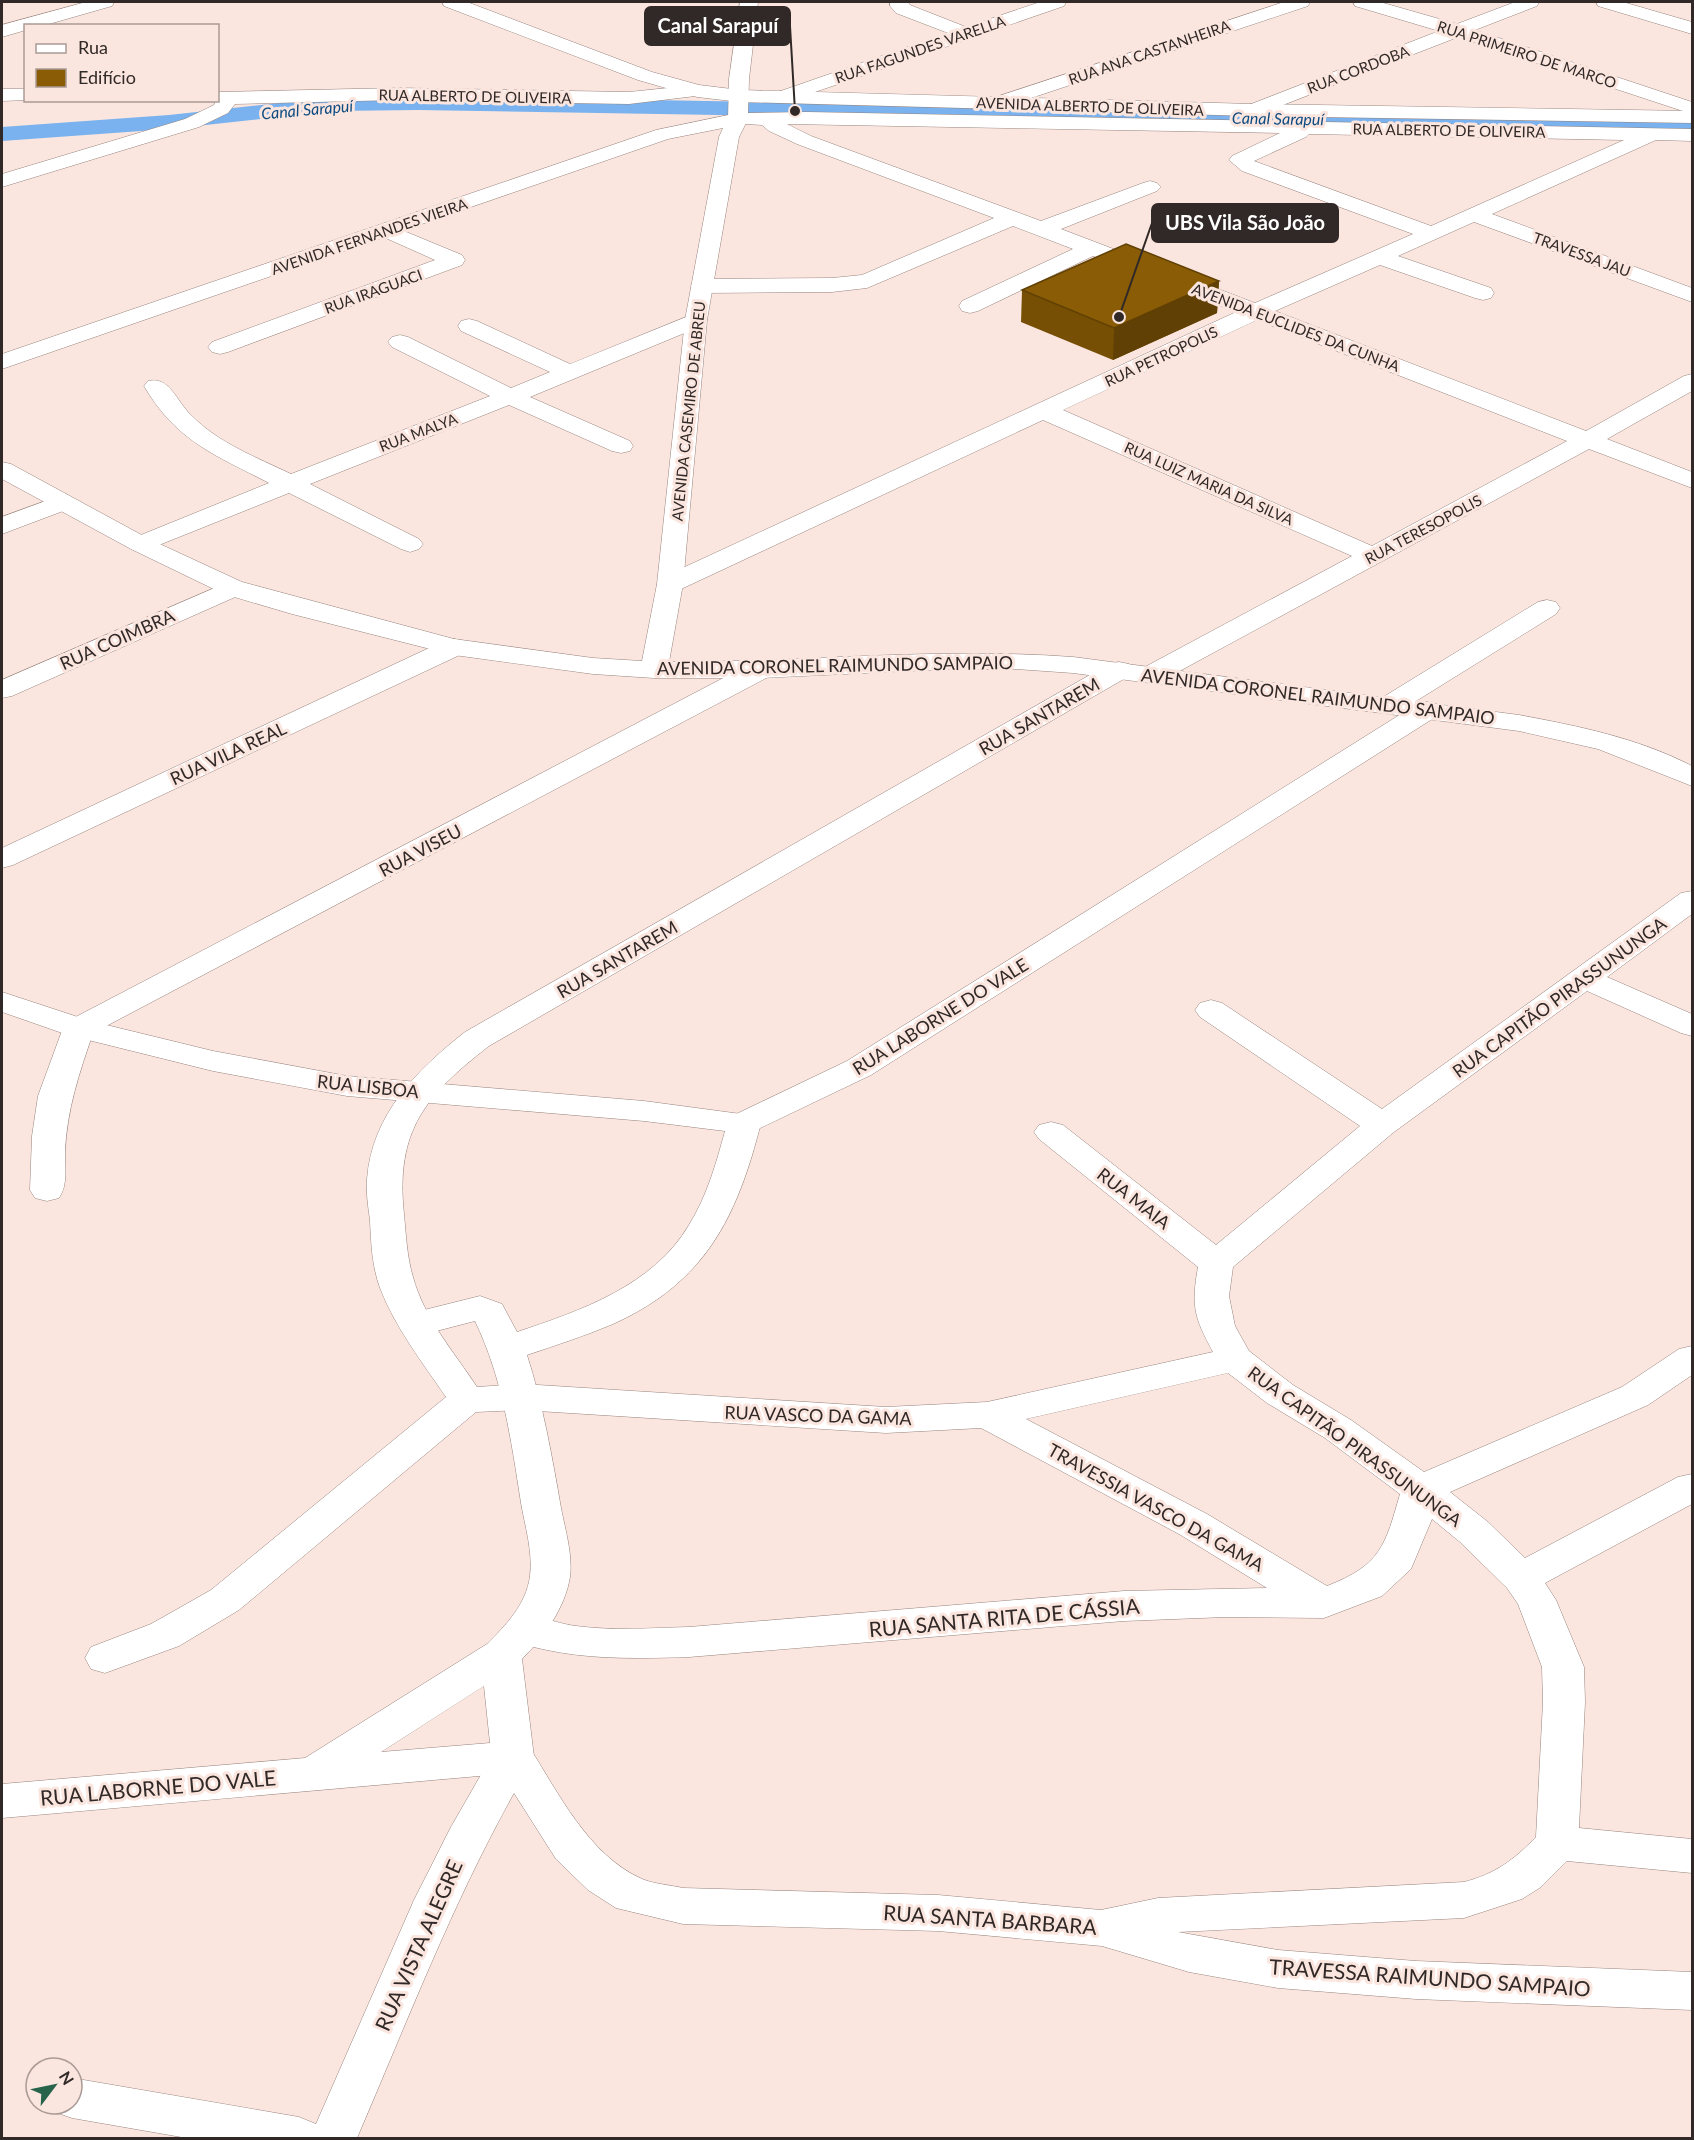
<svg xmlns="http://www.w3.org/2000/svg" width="1694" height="2140" viewBox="0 0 1694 2140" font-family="Lato,sans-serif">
  <rect width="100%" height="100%" fill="#fbe6df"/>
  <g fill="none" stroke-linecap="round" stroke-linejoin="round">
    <path fill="#79b2ee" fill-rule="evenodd" d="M418,96L1692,118V131L418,110L334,111L169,129L2,141V127L169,115L334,97Z"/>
    <g stroke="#97847e" stroke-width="1">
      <path id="minor" d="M86,2H114L112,6L42,26H26V30L2,37V25Z
        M740,2H758L749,79L748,113L807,112L1692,129V141L1656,140L1492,214L1692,288V302L1474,222L1398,256L1491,288L1494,293L1491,298L1483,300L1475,298L1380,265L1275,311L1586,431L1684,376L1692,374V391L1607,439L1692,472V488L1589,449L1163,680L1153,682L1143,680L1139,674L1143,668L1352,556L1043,420L679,590L670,592L661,590L657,584L661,578L1236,312L1093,256L978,311L970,313L962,311L959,306L962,301L1073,249L1013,226L867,288L832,292L702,293L694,291L691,286L694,281L702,279L832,278L862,275L994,218L797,144L769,131L762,125L731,123L728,119L729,79ZM787,124L1280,133L1232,156L1229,160L1242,171L1413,234L1255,303L1061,229L1157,191L1161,187L1157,183L1150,181L1143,183L1041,221L811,136ZM1309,134L1624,140L1431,226L1254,161L1306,137ZM1257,320L1567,441L1372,546L1063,410Z
        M890,2H908L910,5L966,27L1040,2H1066L1064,6L789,101H775L772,97L775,93L948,33L896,13L890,6Z
        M1284,2H1310L1308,6L1004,107H990L987,103L990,99Z
        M1353,2H1380L1457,24L1515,2H1539L1537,6L1475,30L1692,102V114L1458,37L1260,114H1246L1243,110L1246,106L1439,31L1355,6Z
        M1596,2H1623L1692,22V34L1598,6Z
        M697,85L704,87L707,91L704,95L629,104L397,100L235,104L228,113L199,127L2,187V174L185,119L214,105L215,103L210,100H218V92L397,88L629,92Z
        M2,89H26V100H28L2,101Z
        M387,224L462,255L465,260L462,265L228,352L220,354L212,352L208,347L212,342L435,260L379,235L376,230L379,225Z
        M696,313L704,315L707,320L704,325L530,397L630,441L633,446L630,451L621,453L612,451L509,405L310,484L419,539L423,544L419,549L410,552L401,549L289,493L149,549L140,552L131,549L127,544L131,539L269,483C215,455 176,441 144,386L148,381C170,376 176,401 191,415C218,443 256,457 291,474L490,396L392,347L388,342L392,337L400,335L408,337L511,388L550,372L461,331L458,326L461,321L469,319L477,321L570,364Z
        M62,495L71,498L75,503L71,508L2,534V517Z
        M233,580L242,582L246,588L242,594L12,696L2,698V680Z
        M1547,600L1556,602L1560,608L1556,614L1400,711L1390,713L1380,711L1376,705L1380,699L1538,602Z
        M454,639L464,641L468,647L464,653L13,865L2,868V848L444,641Z
        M760,662L770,664L774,670L770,676L93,1033C79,1074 67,1109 65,1152C65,1167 68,1185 59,1198L47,1201L35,1198L30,1190L32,1136L38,1096L63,1028L68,1021L750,664Z
        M1119,662L1129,664L1133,670L1129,676L489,1046C426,1095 395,1130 404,1214C406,1235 407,1257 413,1277C424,1318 454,1352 477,1387L522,1384L886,1407L987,1402L1213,1352C1194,1317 1191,1306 1198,1267L1039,1139L1034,1132L1039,1125L1051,1122L1063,1125L1216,1245L1360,1126L1200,1017L1195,1010L1200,1003L1211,1000L1222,1003L1382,1109L1681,893L1692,891V914L1607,977L1692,1014V1036L1681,1033L1587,991L1394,1132L1233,1267L1229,1296L1235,1326L1249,1351L1293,1385L1351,1420L1424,1472L1622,1387L1679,1349L1692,1346V1375L1648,1405L1450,1492L1488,1522L1525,1558L1678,1477L1692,1474V1504L1545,1583L1556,1600L1584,1667L1585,1702L1579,1828L1692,1839V1873L1567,1861L1541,1887L1522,1899L1464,1918L1178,1932L1278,1950L1416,1961L1692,1972V2010L1416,1999L1278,1988L1189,1972L1102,1946L938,1931L683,1924L616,1908L588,1890L556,1859L514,1793C452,1904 407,2022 357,2138H187L72,2118L55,2112L51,2104H72V2078L299,2117L316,2124L414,1900L451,1827L498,1745L513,1741L528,1745C558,1792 588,1855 642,1879C654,1884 670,1885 683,1888L938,1895L1101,1910L1158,1898L1464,1882C1495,1874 1514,1860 1536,1837L1543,1702L1542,1667L1518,1604L1507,1588L1460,1542L1432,1519L1411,1569L1382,1596L1324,1618L1226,1617L1124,1621L689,1657C625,1659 573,1660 512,1641L506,1630L512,1619C536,1612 552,1623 576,1626C613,1631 651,1628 689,1627L1124,1591L1267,1588L1179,1534L981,1428L886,1433L522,1410L476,1412L239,1610L179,1646L105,1673L91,1669L85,1658L91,1647L151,1624L211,1590L446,1397C422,1362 395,1327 380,1288C372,1266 371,1243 370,1220C368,1206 366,1193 367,1179C372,1114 417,1070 465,1032L1109,664ZM1228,1373L1267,1403L1325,1438L1400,1494C1385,1546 1381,1565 1327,1586L1207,1514L1026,1419Z
        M1427,702L1437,704L1441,710L1437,716L871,1075L756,1130L744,1133L732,1130L727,1123L732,1116L847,1061L1417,704Z"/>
    </g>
    <g stroke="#97847e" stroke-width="1">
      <path id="major" d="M442,2H467L652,72L699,85L740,90L1253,104L1692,111V123L1253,116L740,102L697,97L638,80L444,6Z
        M738,113L745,115L748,119L739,137L707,320L683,584L669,662C804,662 939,647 1073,657L1519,715C1578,726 1638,738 1692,766V786L1598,749L1519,731L1073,673L1016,669H949L760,678H654L593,674L454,655L292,614L224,594L131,549L2,479V462L11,464L149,539L242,582L454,639L593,658L642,661L657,584L685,320L719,137L723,128L668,139L2,369V354L656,130Z
        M2,992L90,1021L213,1051L347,1076L644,1101L756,1116L761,1123C737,1217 706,1282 613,1324C585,1336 556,1345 527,1355C543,1405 552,1456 561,1508C565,1529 573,1555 570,1577C565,1608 544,1637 522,1659L534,1757L528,1769L513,1773L2,1818V1784L305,1758L487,1644C506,1625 526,1605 530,1576C533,1552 525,1526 521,1503C511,1440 503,1379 475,1321L417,1336L404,1333L399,1324L404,1315L480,1296L502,1304L517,1332C580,1311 653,1286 689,1225C707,1196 716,1164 725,1131L644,1121L347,1096L213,1071L68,1035L2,1012ZM484,1686L490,1743L381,1752Z"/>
    </g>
    <use href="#minor" fill="#fff" fill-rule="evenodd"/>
    <use href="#major" fill="#fff" fill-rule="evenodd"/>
  </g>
  <path fill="#764f04" d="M1219,281L1217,313L1113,360L1021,322L1022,290Z"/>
  <path fill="#604004" d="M1219,281L1217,313L1113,360L1114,328Z"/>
  <path fill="#895c05" stroke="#604004" stroke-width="1.5" d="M1126,244L1219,281L1114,328L1022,290Z"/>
  <g text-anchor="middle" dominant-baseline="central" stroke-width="6" stroke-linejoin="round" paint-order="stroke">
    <g font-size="15" fill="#312927" stroke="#fbe6df">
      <text transform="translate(920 49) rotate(-19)">RUA FAGUNDES VARELLA</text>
      <text transform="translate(1149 52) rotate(-19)">RUA ANA CASTANHEIRA</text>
      <text transform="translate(1527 54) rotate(18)">RUA PRIMEIRO DE MARCO</text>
      <text transform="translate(1358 69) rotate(-21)">RUA CORDOBA</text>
      <text transform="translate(475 96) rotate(1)">RUA ALBERTO DE OLIVEIRA</text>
      <text transform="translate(1090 106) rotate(2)">AVENIDA ALBERTO DE OLIVEIRA</text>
      <text transform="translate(1449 130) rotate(1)">RUA ALBERTO DE OLIVEIRA</text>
      <text transform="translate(369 236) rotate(-19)">AVENIDA FERNANDES VIEIRA</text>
      <text transform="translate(1582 254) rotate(20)">TRAVESSA JAU</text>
      <text transform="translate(373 291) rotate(-20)">RUA IRAGUACI</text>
      <text transform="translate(1296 327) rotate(21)">AVENIDA EUCLIDES DA CUNHA</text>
      <text transform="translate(1161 356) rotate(-25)">RUA PETROPOLIS</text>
      <text transform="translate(688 411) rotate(-84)">AVENIDA CASEMIRO DE ABREU</text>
      <text transform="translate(418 432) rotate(-21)">RUA MALYA</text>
      <text transform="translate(1209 483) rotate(24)">RUA LUIZ MARIA DA SILVA</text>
      <text transform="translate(1423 529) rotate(-28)">RUA TERESOPOLIS</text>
    </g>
    <g font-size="16" font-style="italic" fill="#0d4b81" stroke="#fbe6df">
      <text transform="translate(307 109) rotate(-5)">Canal Sarapuí</text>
      <text transform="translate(1278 118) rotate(1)">Canal Sarapuí</text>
    </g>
    <g font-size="18" fill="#312927" stroke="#fbe6df">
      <text transform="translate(117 639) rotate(-24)">RUA COIMBRA</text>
      <text transform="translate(835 665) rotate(-1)">AVENIDA CORONEL RAIMUNDO SAMPAIO</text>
      <text transform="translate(1318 696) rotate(7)">AVENIDA CORONEL RAIMUNDO SAMPAIO</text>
      <text transform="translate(1039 716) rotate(-30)">RUA SANTAREM</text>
      <text transform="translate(228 753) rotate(-25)">RUA VILA REAL</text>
      <text transform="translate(420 850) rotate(-28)">RUA VISEU</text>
      <text transform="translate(617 959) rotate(-30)">RUA SANTAREM</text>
      <text transform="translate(1559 997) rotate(-36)">RUA CAPITÃO PIRASSUNUNGA</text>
      <text transform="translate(940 1016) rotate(-32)">RUA LABORNE DO VALE</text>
      <text transform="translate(368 1086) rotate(6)">RUA LISBOA</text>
      <text transform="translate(1134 1198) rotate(38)">RUA MAIA</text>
      <text transform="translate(818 1415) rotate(2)">RUA VASCO DA GAMA</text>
      <text transform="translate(1355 1446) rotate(36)">RUA CAPITÃO PIRASSUNUNGA</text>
      <text transform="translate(1156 1507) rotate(29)">TRAVESSIA VASCO DA GAMA</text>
    </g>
    <g font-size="21" fill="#312927" stroke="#fbe6df">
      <text transform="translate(1004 1617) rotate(-5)">RUA SANTA RITA DE CÁSSIA</text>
      <text transform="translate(158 1787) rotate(-5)">RUA LABORNE DO VALE</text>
      <text transform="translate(990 1919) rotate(4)">RUA SANTA BARBARA</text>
      <text transform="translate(418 1945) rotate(-66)">RUA VISTA ALEGRE</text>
      <text transform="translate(1430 1977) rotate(4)">TRAVESSA RAIMUNDO SAMPAIO</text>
    </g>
  </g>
  <path fill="none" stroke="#312927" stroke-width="2" d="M795 111L790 26M1119 317L1152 223"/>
  <g fill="#312927" stroke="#fbe6df" stroke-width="2">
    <circle cx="795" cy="111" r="6"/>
    <circle cx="1119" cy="317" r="6"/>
  </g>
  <g fill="#312927" stroke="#312927" stroke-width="2">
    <rect x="645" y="7" width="145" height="38" rx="6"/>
    <rect x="1152" y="204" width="186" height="38" rx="6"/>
  </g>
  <g font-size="20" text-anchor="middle" font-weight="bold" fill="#fff">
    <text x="718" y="33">Canal Sarapuí</text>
    <text x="1245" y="230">UBS Vila São João</text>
  </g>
  <rect width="1694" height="2140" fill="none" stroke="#312927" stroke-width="6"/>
  <rect x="24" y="24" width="195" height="78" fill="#fbe6df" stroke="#aa9a95" stroke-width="1.5"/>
  <rect x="36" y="44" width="30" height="9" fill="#ffffff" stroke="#aa9a95" stroke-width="1.5"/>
  <text x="78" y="54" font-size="18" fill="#312927">Rua</text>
  <rect x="36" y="69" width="30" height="18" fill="#895c05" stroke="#aa9a95" stroke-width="1.5"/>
  <text x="78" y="84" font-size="18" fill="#312927">Edifício</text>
  <g transform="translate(54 2086) rotate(58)"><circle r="28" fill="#fbe6df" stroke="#aa9a95" stroke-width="1.5"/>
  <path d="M0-4.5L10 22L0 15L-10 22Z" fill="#28634c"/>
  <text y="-9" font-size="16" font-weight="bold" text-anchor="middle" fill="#312927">N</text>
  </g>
</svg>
